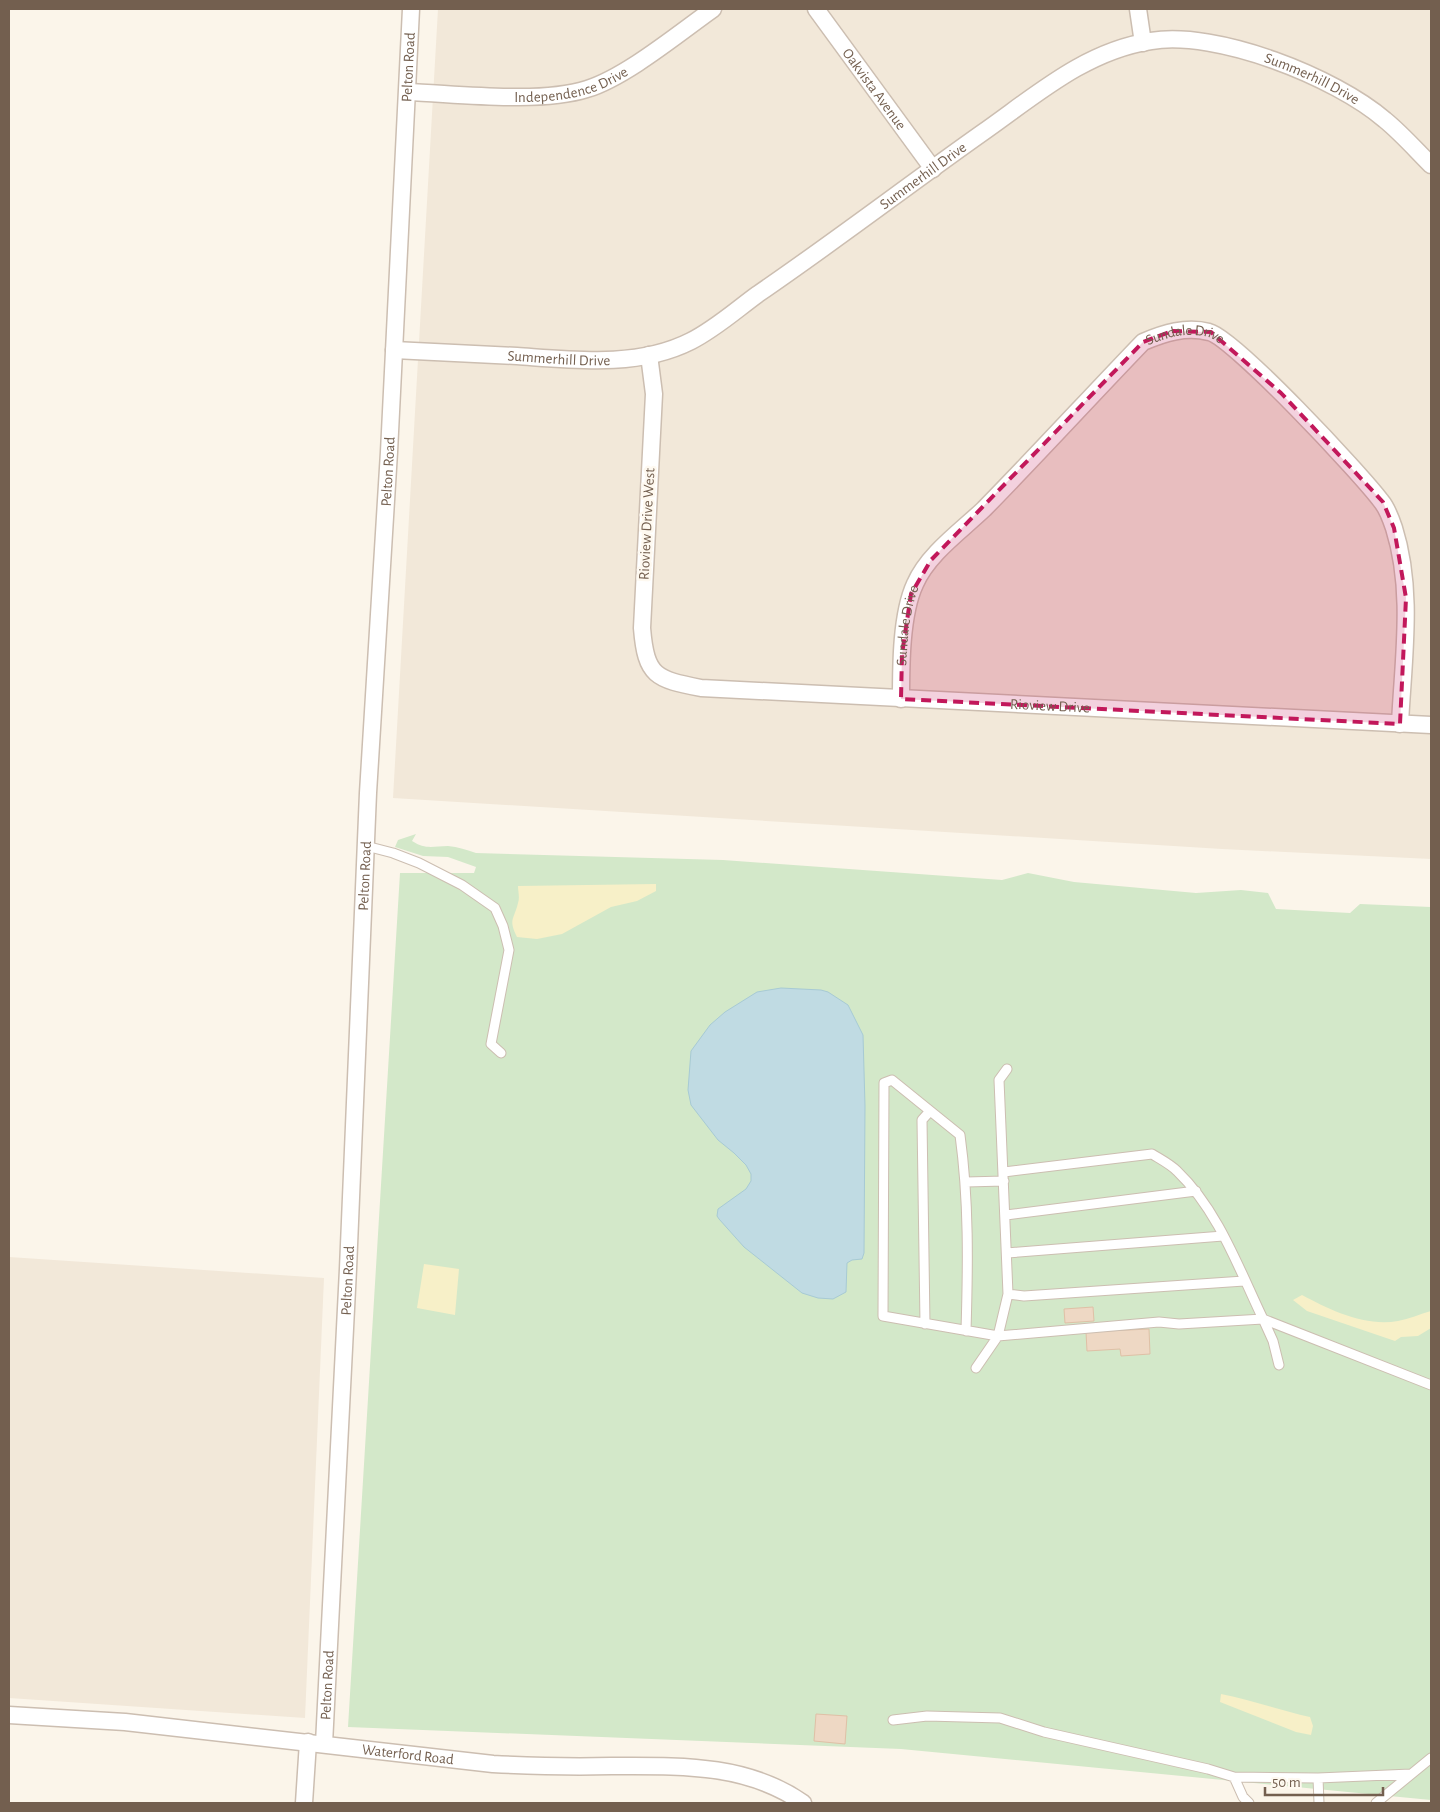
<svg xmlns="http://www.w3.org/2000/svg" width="1440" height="1812" viewBox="0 0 1440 1812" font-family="'Alegreya Sans',sans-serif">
  <rect width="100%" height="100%" fill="#fbf5ea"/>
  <path fill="#f2e8d9" d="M438,9H1431V859L1222,849L393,798Z
    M9,1257L324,1278L305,1718L9,1698Z"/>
  <path fill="#d3e8c9" d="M416,834L412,841C426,850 433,846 448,846C458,847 467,850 476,853L723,860L1002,880L1028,873L1074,882L1196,893L1241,890L1268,893L1276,909L1350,913L1360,904L1431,907V1800L901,1749L348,1727L400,873H474L476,867L448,857L423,856L395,847L398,840Z"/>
  <path fill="#f7f0c8" d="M656,884V891L637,901L611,907L562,934L537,939L517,937C508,919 514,920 518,903C520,898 518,891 518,886Z
    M424,1264L459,1269L455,1315L417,1308Z
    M1302,1295C1330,1310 1365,1327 1398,1321C1409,1319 1420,1314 1431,1311V1328L1418,1336L1401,1337L1395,1341L1307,1311L1293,1300Z
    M1221,1694C1251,1700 1280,1710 1310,1717L1313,1726L1311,1735L1296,1732L1220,1702Z"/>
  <path fill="#c0dbe3" stroke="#a7cad4" d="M781,988L821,990L828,992L848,1005L863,1035L865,1106L864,1253L862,1259L852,1260L847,1263L846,1292L833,1299L818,1298L802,1293L744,1247L719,1219L717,1216L718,1209L746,1189L751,1181V1174L746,1165L734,1153L718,1140L691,1105L688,1090L691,1051L710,1025L725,1012L757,992Z"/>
  <path fill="#eed8c4" stroke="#dfc0a6" d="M1093,1307L1094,1321L1065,1323L1064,1309Z
    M1149,1329L1150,1354L1121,1356L1120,1349L1087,1351L1086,1332Z
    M816,1714L847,1716L845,1744L814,1741Z"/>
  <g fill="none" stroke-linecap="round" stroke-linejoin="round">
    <g stroke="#ccbeb1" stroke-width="11">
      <path id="service" d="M366,846L393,853L419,863L462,885L495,908L503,926L509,950L491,1044L501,1053
        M1004,1172L1152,1154C1160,1159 1170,1164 1177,1171C1218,1210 1239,1269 1263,1319L1431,1385
        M966,1182L1004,1181
        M1006,1215L1196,1191
        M1007,1253L1223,1236
        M1008,1294L1024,1296L1244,1281
        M925,1324L922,1120L930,1111
        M966,1331C968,1265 969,1201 960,1135L892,1080L884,1083L883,1316L998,1336L1159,1322L1179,1324L1263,1319L1273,1341L1279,1365
        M976,1368L998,1336L1008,1294L999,1080L1007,1069
        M893,1720L927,1716L1000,1718L1044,1732L1208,1769L1234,1777L1318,1778L1411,1774
        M1234,1777L1243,1797L1249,1803
        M1318,1778L1319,1803
        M1376,1803L1431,1758"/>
    </g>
    <g stroke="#ccbeb1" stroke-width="19">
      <g id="minor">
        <path id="s1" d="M816,9L933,169"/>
        <path d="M1138,9L1143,43"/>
        <path id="s2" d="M408,92C459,94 540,104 587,89C626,77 679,33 713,9"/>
        <path id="s3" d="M394,350C435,352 476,354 517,356C574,360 638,368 691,341C715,329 736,310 758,294C834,242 907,186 982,133C1035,96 1085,51 1151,41C1217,30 1335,77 1385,120C1401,133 1416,150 1431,165"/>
        <path id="s4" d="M649,355L654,394L642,628C646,677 656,679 701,688L1431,725"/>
        <path id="s5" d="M901,699C901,666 901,614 915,584C928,554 961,531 984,509C1038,454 1090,397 1143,342C1164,333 1186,326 1209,332C1233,337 1362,475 1381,501C1387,508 1391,519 1394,528C1414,591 1403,659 1400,724"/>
        <path id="s6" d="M9,1715L125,1722L493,1764C532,1766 572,1767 611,1766C678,1766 746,1763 803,1803"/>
        <path id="s7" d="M324,1744L348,1269L368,793L389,452L411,9"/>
        <path d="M304,1803L308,1742"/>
      </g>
    </g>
    <use href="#service" stroke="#fff" stroke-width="9"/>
    <use href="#minor" stroke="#fff" stroke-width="16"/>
  </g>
  <path fill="#c2185b" fill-opacity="0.2" stroke="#c2185b" stroke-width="4" stroke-dasharray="10 6" stroke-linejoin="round" d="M1172,331L1211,332L1281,393L1383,502L1394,528L1406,598L1400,724L901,699L902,654L911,594L931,560L1143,342Z"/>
  <g text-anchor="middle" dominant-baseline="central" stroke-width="5" stroke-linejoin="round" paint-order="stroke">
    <g font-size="15" fill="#735f4f" stroke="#fef9f0">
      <text stroke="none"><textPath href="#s7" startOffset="1679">Pelton Road</textPath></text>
      <text stroke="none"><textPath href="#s2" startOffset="165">Independence Drive</textPath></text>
      <text stroke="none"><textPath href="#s3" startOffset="1020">Summerhill Drive</textPath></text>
      <text stroke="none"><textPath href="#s1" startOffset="99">Oakvista Avenue</textPath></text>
      <text stroke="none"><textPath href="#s3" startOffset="585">Summerhill Drive</textPath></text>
      <text stroke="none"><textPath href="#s5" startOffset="494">Sundale Drive</textPath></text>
      <text stroke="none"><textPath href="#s3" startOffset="165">Summerhill Drive</textPath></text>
      <text stroke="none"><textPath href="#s7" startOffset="1274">Pelton Road</textPath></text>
      <text transform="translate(647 524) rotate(-87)">Rioview Drive West</text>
      <text stroke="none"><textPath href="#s5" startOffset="74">Sundale Drive</textPath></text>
      <text stroke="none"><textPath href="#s4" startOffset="719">Rioview Drive</textPath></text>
      <text stroke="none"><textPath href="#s7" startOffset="869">Pelton Road</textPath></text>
      <text stroke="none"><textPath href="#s7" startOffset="464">Pelton Road</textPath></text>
      <text stroke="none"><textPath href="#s7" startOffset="59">Pelton Road</textPath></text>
      <text stroke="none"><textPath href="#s6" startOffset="401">Waterford Road</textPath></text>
    </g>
  </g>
  <rect width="1440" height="1812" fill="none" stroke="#735f4f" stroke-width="20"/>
  <path d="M1265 1787v8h118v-8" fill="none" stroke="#735f4f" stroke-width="2.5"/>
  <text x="1272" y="1787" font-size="15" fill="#735f4f" stroke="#fef9f0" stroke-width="4" paint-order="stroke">50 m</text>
</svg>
